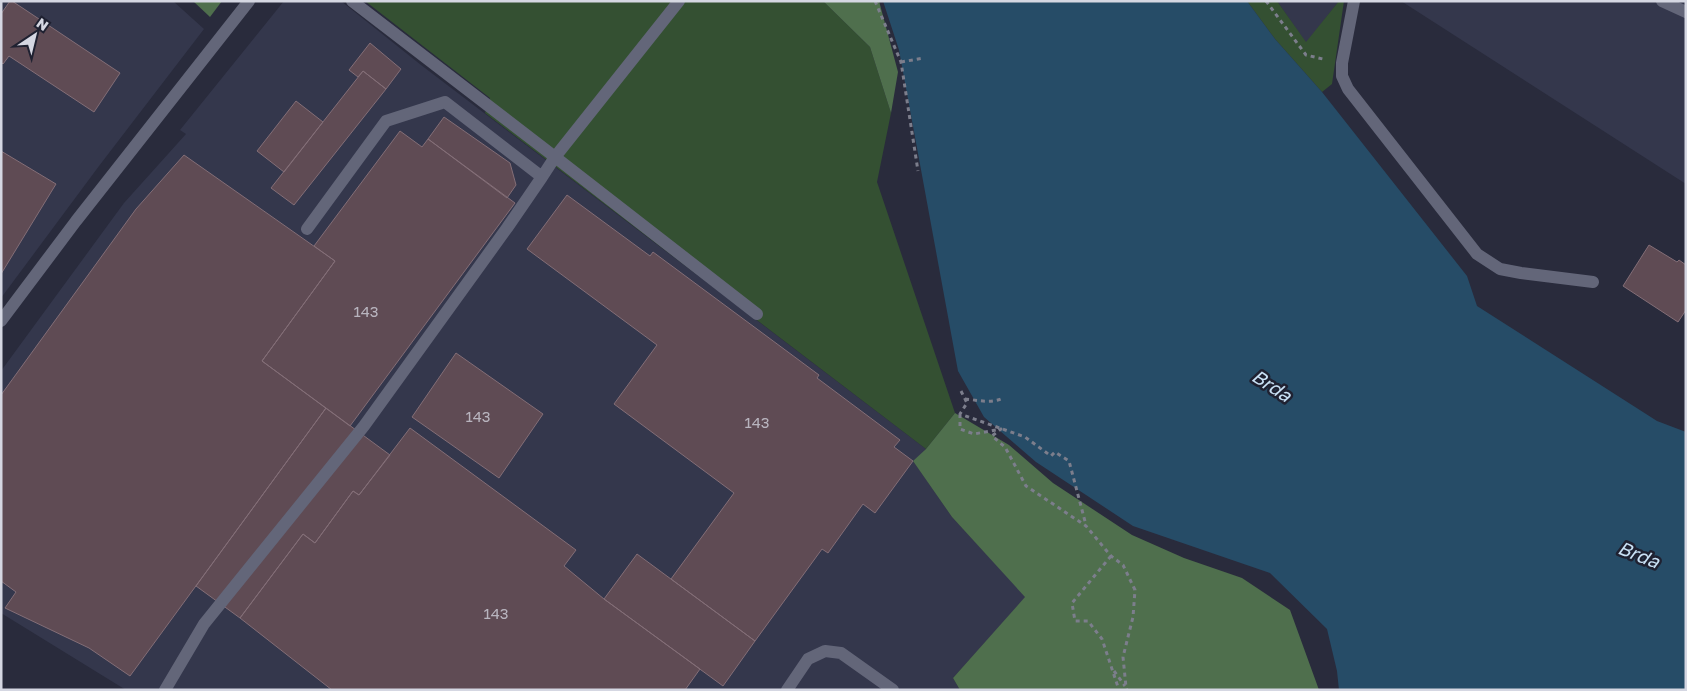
<svg xmlns="http://www.w3.org/2000/svg" width="1687" height="691" viewBox="0 0 1687 691" font-family="'Golos Text',sans-serif">
  <rect width="100%" height="100%" fill="#292b3c"/>
  <path fill="#34374c" d="M1,1H173L204,29L99,166L1,298Z
    M284,1H341L421,65L926,449L914,462L952,517L1026,597L953,678L960,690H126L1,613V371L124,203L186,134L180,130Z
    M1277,1H1339L1306,43Z
    M1401,1H1686V184Z"/>
  <path fill="#345032" d="M365,1H823L870,47L891,113L877,182L955,413L926,449L485,113L490,98Z
    M1247,1H1277L1306,42L1339,1H1344L1332,84L1322,92L1275,39Z"/>
  <path fill="#4f6f4d" d="M193,1H222L210,17Z
    M823,1H879L898,72L891,113L870,47Z
    M955,413L1009,445L1053,483L1132,535L1184,558L1242,578L1290,610L1319,690H960L953,678L1025,597L952,517L913,461L926,449Z"/>
  <path fill="#264c67" d="M883,1H1247L1275,39L1322,92L1467,276L1477,306L1657,421L1686,432V690H1339L1337,671L1327,629L1270,573L1133,526L1036,462L984,417L958,371L899,50Z"/>
  <path fill="#5f4b54" stroke="#836e77" d="M10,1H12L120,73L94,112L9,56L3,64L1,62V14Z
    M370,43L401,69L386,89L363,71L358,77L349,70Z
    M363,71L386,89L294,205L271,188Z
    M296,101L323,122L284,172L257,151Z
    M444,117L510,163L516,185L507,198L428,139Z
    M400,131L422,147L428,139L515,203L350,426L262,361L335,261L314,246Z
    M1,151L56,184L1,274Z
    M184,155L335,261L262,361L326,408L130,676L89,648L5,608L16,592L1,581V395L136,209Z
    M567,195L650,256L653,252L819,375L817,378L900,440L894,447L913,461L875,513L863,504L828,553L822,549L755,641L671,579L734,493L614,404L657,345L527,249Z
    M1649,245L1677,262L1679,260L1686,265V310L1678,322L1623,286Z
    M456,353L543,414L499,478L412,417Z
    M326,408L390,455L359,495L353,491L315,543L303,534L240,618L196,586Z
    M410,428L576,550L564,566L604,599L700,669L685,690H332L240,618L303,534L315,543L353,491L359,495Z
    M637,554L755,641L723,686L604,599Z"/>
  <g fill="none" stroke-linecap="round" stroke-linejoin="round">
    <path stroke="#7c7e8c" stroke-width="3" stroke-dasharray="4 4" stroke-linecap="butt" d="M875,1L901,62L918,171
      M1266,1L1306,55L1323,59
      M901,62L924,58
      M961,391L967,403L960,414L1025,437L1051,456L1055,452L1069,461L1086,525
      M965,399C978,400 991,404 1003,398
      M960,414V429L974,434L1001,429L992,436L1005,447L1026,486L1086,526L1111,556L1123,565L1135,590L1133,617L1123,657L1126,687L1127,690
      M1111,556L1072,603L1075,621H1088L1102,639L1119,690
      M1114,671L1125,686"/>
    <path stroke="#636679" stroke-width="12" d="M352,1L555,157L679,1
      M1354,1L1342,63V76L1348,89L1477,254L1500,269L1521,273L1593,282
      M1662,1L1686,12
      M542,177L555,157L757,314
      M1,321L76,221L249,1
      M165,690L204,624L364,426L507,228L542,177L445,102L386,121L307,229
      M787,690L808,659L825,651L841,653L893,690"/>
  </g>
  <g text-anchor="middle" dominant-baseline="central" stroke-width="5" stroke-linejoin="round" paint-order="stroke">
    <g font-size="15" fill="#b8b4be">
      <text x="366" y="311">143</text>
      <text x="478" y="416">143</text>
      <text x="757" y="422">143</text>
      <text x="496" y="613">143</text>
    </g>
    <g font-size="19" font-style="italic" fill="#c9e1f5" stroke="#1f2131">
      <text transform="translate(1272 385) rotate(33)">Brda</text>
      <text transform="translate(1639 554) rotate(22)">Brda</text>
    </g>
  </g>
  <rect width="1687" height="691" fill="none" stroke="#d5d7e2" stroke-width="5"/>
  <g transform="translate(35 35) rotate(35)" stroke="#1f2131" stroke-width="4" paint-order="stroke">
  <path d="M0-4L9 19L0 12L-9 19Z" fill="#d5d7e2"/>
  <text y="-8" font-size="14" font-weight="bold" text-anchor="middle" fill="#d5d7e2">N</text>
  </g>
</svg>
